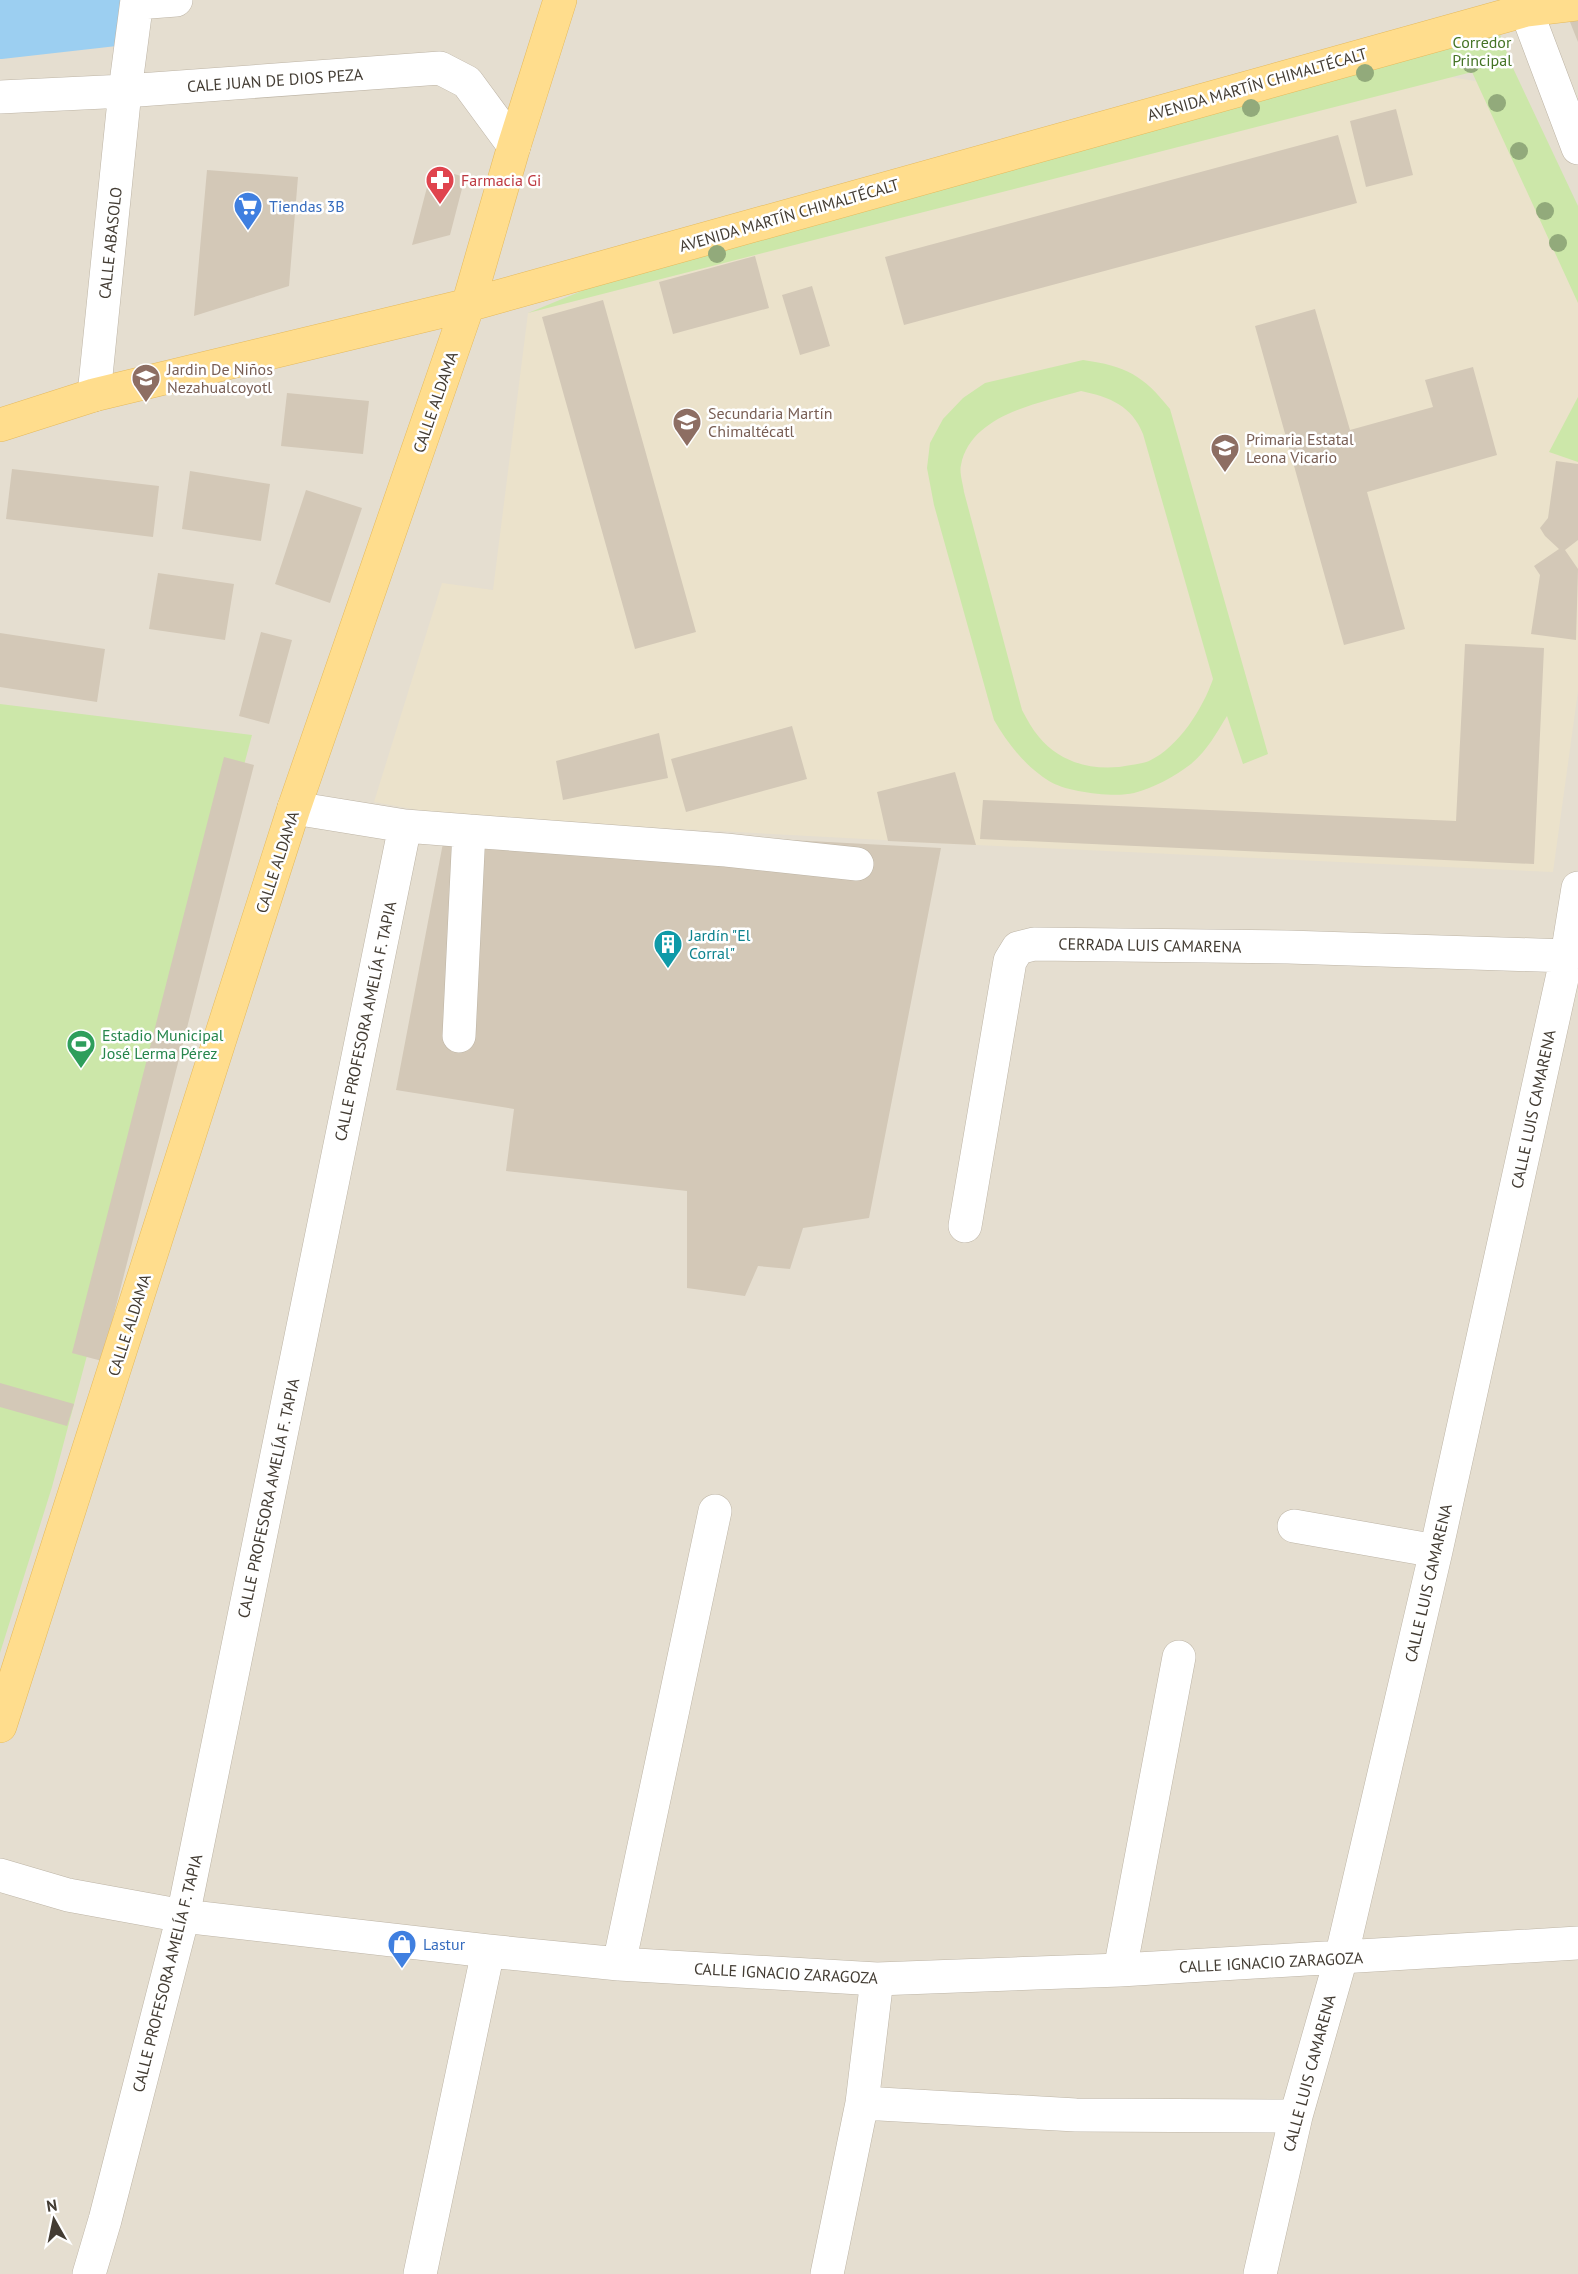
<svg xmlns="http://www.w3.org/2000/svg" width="1578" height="2274" viewBox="0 0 1578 2274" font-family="'PT Sans',sans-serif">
  <rect width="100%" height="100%" fill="#f1ece2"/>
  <path fill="#e5ded0" d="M0,0H1578V2274H0Z"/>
  <path fill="#ebe2cb" d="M1421,72L1504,86L1578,254V691L1553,872L976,845L457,817L374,802L442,583L493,590L528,313Z"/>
  <path fill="#cce7a9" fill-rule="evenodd" d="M1496,24L1512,66L1578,206V303L1472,72L528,313L679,251Z
    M1083,360C1126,366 1143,375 1170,409L1268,754L1243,764L1227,716C1217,732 1207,751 1191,764C1175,776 1154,788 1134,793C1114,798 1066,792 1049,781C1025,766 1008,744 994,720L934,505L927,468L930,443L943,419L963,398L985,383ZM1081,391C1110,397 1132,406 1143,434L1213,679C1203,708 1179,747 1149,761C1144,763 1137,764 1131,765C1098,772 1062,765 1039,737C1032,729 1027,719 1022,710L964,492C963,484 959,472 961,465C971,414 1040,403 1081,391Z
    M1578,397V462L1549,452Z
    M0,704L252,735L52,1487L0,1653Z"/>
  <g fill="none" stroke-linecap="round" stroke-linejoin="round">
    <path stroke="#9ccff1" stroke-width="72" d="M0,23L115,10"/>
  </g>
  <path fill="#d3c8b7" d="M1578,16V42L1568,17Z
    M1396,109L1413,175L1366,187L1350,121Z
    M1338,135L1357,203L904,325L885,257Z
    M432,168L465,177L450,235L412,245Z
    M207,170L298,177L289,286L194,316Z
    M755,256L769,308L673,334L659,282Z
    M812,286L830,346L800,355L782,295Z
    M603,300L696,632L635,649L542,317Z
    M1315,309L1350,430L1433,407L1425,380L1473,367L1497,455L1367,492L1405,629L1344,645L1255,326Z
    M287,393L369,401L363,454L281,446Z
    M1556,461L1578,464V540L1565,550L1578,569L1576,640L1531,634L1540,575L1534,566L1559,549L1545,536L1540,528L1548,518Z
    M12,469L159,486L153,537L6,519Z
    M190,471L270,484L261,541L182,529Z
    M306,490L362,508L330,603L275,584Z
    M158,573L234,584L225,640L149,629Z
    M261,632L292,640L269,724L239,716Z
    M0,633L105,649L97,702L0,687Z
    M1465,644L1544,648L1534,864L980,839L983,800L1456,821Z
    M792,726L807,779L686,812L671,759Z
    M659,733L668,778L563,800L556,761Z
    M224,757L254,765L102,1361L72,1353Z
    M955,772L976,845L888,841L877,792Z
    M447,822L941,848L869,1218L803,1228L790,1269L758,1266L745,1296L687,1288V1191L506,1171L514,1109L396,1090Z
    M0,1383L74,1404L67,1426L0,1407Z"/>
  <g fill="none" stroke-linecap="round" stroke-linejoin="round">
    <g stroke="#bdb4a5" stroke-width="34">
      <path id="minor" d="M137,3L176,0
        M1526,10L1578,148
        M0,97L125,91L440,68L467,82L514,146
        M94,395L125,91L137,0
        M405,826L469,831L459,1036
        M469,831L726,850L857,864
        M965,1226L1010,961L1018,948L1034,944L1288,947L1567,956
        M1294,1526L1436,1551
        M0,1875L68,1895L183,1916L488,1951L619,1964L877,1979L1120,1970L1578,1943
        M619,1964L715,1511
        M1120,1970L1179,1657
        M862,2103L1076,2115L1296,2116
        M89,2274L105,2220L183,1916L405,826L294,808
        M420,2274L488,1951
        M827,2274L862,2103L877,1979
        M1260,2274L1296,2116L1341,1958L1436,1551L1567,956L1578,888"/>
    </g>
    <g stroke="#e5ba5d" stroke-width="34">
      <path id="major" d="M0,425L94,395L468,305L1526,10L1578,4
        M0,1726L294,808L468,305L514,146L560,0"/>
    </g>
    <use href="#minor" stroke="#fff" stroke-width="33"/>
    <use href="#major" stroke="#ffdd8d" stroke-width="33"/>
  </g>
  <g fill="#92aa7b">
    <circle cx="1471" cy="64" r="9"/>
    <circle cx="1365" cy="73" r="9"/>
    <circle cx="1497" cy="103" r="9"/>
    <circle cx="1251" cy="108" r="9"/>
    <circle cx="1519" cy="151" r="9"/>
    <circle cx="1545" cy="211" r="9"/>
    <circle cx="1558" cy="243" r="9"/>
    <circle cx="717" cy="254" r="9"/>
  </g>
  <defs>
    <g id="pharmacy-pin" transform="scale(1.5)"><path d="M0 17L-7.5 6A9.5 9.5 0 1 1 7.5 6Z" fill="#e0444e" stroke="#fff"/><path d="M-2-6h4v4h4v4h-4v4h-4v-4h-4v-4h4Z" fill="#fff"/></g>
    <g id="supermarket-pin" transform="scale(1.5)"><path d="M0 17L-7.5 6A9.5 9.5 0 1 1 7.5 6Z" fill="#3f7fe0" stroke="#fff"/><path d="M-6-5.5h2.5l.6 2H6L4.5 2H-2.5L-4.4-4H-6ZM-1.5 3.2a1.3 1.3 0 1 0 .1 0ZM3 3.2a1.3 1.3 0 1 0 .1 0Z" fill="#fff"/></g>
    <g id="school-pin" transform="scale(1.5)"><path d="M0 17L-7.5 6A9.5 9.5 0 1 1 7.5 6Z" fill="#8d6e63" stroke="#fff"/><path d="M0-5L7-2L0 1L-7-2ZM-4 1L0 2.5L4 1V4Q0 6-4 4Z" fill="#fff"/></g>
    <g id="building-pin" transform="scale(1.5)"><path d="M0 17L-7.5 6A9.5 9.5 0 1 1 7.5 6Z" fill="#0f9aa8" stroke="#fff"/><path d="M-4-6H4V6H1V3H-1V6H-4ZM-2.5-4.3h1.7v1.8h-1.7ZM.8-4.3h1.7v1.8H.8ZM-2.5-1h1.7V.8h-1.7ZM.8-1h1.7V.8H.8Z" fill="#fff"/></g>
    <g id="stadium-pin" transform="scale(1.5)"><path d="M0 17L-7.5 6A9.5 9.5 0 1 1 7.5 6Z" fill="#2e9e5b" stroke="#fff"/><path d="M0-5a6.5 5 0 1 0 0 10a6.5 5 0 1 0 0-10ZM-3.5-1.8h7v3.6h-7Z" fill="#fff"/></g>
    <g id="shop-pin" transform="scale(1.5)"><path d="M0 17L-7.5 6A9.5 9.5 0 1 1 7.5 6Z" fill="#3f7fe0" stroke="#fff"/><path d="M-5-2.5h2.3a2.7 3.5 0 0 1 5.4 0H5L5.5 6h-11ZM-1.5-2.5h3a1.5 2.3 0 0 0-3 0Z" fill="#fff"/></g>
  </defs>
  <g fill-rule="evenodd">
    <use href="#pharmacy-pin" x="440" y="180"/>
    <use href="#supermarket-pin" x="248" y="206"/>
    <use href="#school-pin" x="146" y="378"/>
    <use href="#school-pin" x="687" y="422"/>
    <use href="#school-pin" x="1225" y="448"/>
    <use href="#building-pin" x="668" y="944"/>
    <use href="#stadium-pin" x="81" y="1044"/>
    <use href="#shop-pin" x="402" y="1944"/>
  </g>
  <g text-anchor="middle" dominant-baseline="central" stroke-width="5" stroke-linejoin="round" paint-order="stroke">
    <g font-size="16" fill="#457426" stroke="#fff">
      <text x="1482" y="42">Corredor<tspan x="1482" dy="18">Principal</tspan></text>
    </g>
    <g font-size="16" fill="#433c33" stroke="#fff">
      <text transform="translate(275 80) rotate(-4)">CALE JUAN DE DIOS PEZA</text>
      <text transform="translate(1257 84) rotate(-16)">AVENIDA MARTÍN CHIMALTÉCALT</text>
      <text transform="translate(789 215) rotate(-16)">AVENIDA MARTÍN CHIMALTÉCALT</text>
      <text transform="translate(110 243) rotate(-84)">CALLE ABASOLO</text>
      <text transform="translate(435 402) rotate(-71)">CALLE ALDAMA</text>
      <text transform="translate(277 862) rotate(-72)">CALLE ALDAMA</text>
      <text transform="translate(1150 945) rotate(1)">CERRADA LUIS CAMARENA</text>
      <text transform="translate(365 1021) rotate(-78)">CALLE PROFESORA AMELÍA F. TAPIA</text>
      <text transform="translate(1533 1109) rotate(-78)">CALLE LUIS CAMARENA</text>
      <text transform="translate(129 1325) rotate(-72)">CALLE ALDAMA</text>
      <text transform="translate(268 1498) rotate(-78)">CALLE PROFESORA AMELÍA F. TAPIA</text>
      <text transform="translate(1428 1583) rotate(-77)">CALLE LUIS CAMARENA</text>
      <text transform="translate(1271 1962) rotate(-3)">CALLE IGNACIO ZARAGOZA</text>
      <text transform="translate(167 1973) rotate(-76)">CALLE PROFESORA AMELÍA F. TAPIA</text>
      <text transform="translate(786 1973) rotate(3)">CALLE IGNACIO ZARAGOZA</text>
      <text transform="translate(1309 2073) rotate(-75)">CALLE LUIS CAMARENA</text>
    </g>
    <g font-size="16" fill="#be3a42" stroke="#fff" text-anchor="start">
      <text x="461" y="180">Farmacia Gi</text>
    </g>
    <g font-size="16" fill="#366cbe" stroke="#fff" text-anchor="start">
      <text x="269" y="206">Tiendas 3B</text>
      <text x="423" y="1944">Lastur</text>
    </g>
    <g font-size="16" fill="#785e54" stroke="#fff" text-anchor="start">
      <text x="167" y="369">Jardin De Niños<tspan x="167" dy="18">Nezahualcoyotl</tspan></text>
      <text x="708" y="413">Secundaria Martín<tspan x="708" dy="18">Chimaltécatl</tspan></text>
      <text x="1246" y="439">Primaria Estatal<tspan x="1246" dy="18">Leona Vicario</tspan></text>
    </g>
    <g font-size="16" fill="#0d838f" stroke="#fff" text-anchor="start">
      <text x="689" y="935">Jardín "El<tspan x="689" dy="18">Corral"</tspan></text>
    </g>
    <g font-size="16" fill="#27864d" stroke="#fff" text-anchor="start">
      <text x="102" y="1035">Estadio Municipal<tspan x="102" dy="18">José Lerma Pérez</tspan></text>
    </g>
  </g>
  <g transform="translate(54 2220) rotate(351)" stroke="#ffffff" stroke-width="4.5" paint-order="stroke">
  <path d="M0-4.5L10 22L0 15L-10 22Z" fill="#433c33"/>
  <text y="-9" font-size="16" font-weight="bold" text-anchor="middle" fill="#433c33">N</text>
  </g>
</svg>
